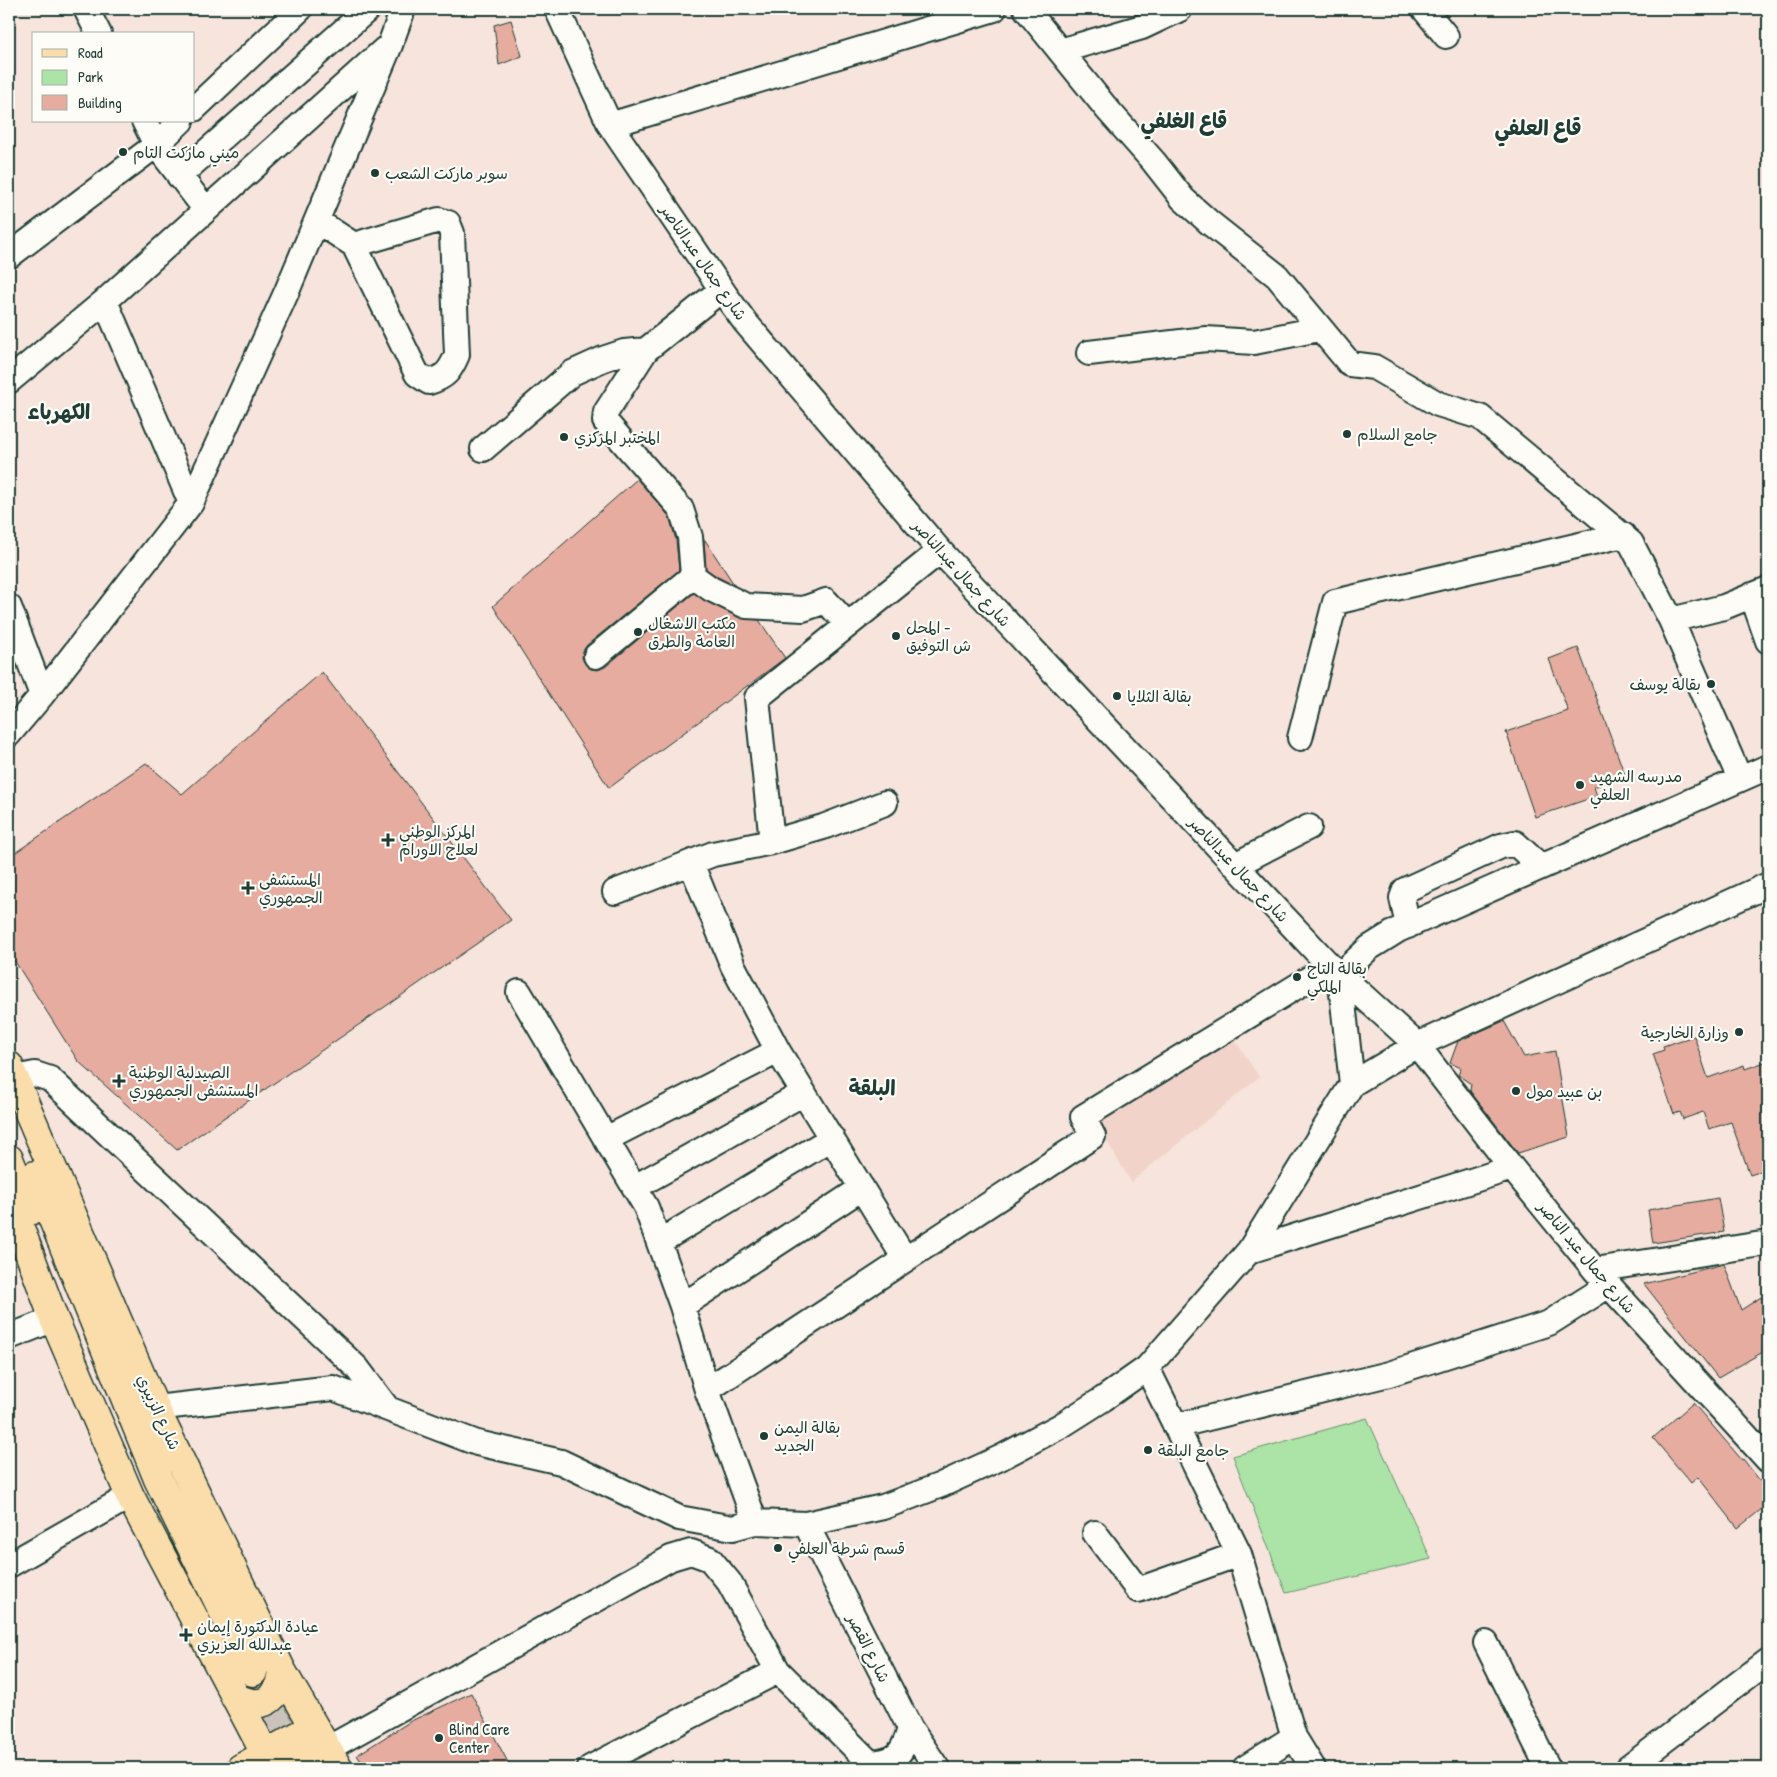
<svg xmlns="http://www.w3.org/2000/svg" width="1777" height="1777" viewBox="0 0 1777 1777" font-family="'Patrick Hand','Playpen Sans Arabic',sans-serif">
  <rect width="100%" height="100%" fill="#f6e4dd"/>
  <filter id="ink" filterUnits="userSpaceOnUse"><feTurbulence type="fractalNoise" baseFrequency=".02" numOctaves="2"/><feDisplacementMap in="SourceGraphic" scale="10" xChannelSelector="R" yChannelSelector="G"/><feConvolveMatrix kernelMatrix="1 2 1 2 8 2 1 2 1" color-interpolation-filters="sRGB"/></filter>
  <g filter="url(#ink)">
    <path fill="#f1d3ca" d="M1233,1037L1259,1077L1131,1182L1094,1119Z"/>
    <path fill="#ace3a6" stroke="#66906d" d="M1367,1418L1431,1559L1286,1593L1233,1456Z"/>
    <path fill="#e5ac9f" stroke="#1f3d34" d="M511,20L522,56L499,65L494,25Z
      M637,479L669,516L676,540L679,570L587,645L583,651L582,658L586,665L591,669L598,670L605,667L694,593L705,601L740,618L759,620L785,658L609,788L493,606Z
      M704,540H705L735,586L718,577L706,569Z
      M1578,648L1625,775L1594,787L1597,796L1535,817L1506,732L1568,711L1549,659Z
      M322,672L511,920L177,1150L78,1061L9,952V857L146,763L182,794Z
      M1504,1021L1524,1057L1555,1051L1569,1137L1518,1153L1470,1091L1471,1084L1458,1075L1461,1068L1450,1063L1458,1041Z
      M1694,1036L1708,1078L1744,1065L1745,1069L1768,1061V1169L1750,1175L1731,1122L1709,1129L1703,1112L1683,1119L1680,1112L1674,1114L1653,1054L1664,1050L1663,1046Z
      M1718,1198L1724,1232L1653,1243L1648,1210Z
      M1724,1264L1741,1310L1761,1297L1768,1307V1349L1718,1378L1644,1284Z
      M1693,1403L1742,1460L1743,1459L1768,1491V1504L1738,1528L1698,1477L1691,1483L1653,1438Z
      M471,1693L511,1768H365L357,1755L411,1721Z"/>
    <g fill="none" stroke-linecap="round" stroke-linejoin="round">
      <path stroke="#cbc3bb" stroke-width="28" stroke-dasharray="28 14" stroke-linecap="butt" d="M253,1672L303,1760"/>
      <g stroke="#1f3d34" stroke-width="28">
        <path id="minor" d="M86,9L99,34
          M557,9L610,125L726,296L745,322L940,551L1330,966L1417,1045L1512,1168L1595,1270L1768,1460
          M1026,9L1107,109L1154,162L1183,199L1210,223L1277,276L1350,364L1374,367L1438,404L1480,417L1631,543L1671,620L1740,779
          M1424,9L1446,36
          M1060,51L1142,27L1180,9
          M194,109L300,9
          M144,121L156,145L206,210
          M610,125L994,9
          M179,176L368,9
          M317,221L354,245L417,374L429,382C446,377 450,371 457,355L452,233L448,223L439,220L354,245
          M9,256L156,145L181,121
          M721,290L646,350L606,412L605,421L681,509L690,537L693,576L711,589L746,606L803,609L826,601L848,625
          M105,301L191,503
          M1089,353L1206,339L1254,342L1319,329
          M9,381L105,301L385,49
          M483,449L572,373L603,359L624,352L646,350
          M1752,595L1768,641
          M9,607L42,695
          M1671,620L1724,607L1768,589
          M596,656L693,576
          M9,734L42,695L191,503L287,291L390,45L403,9
          M1300,738L1335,602L1623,535
          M772,842L757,698L940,551
          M691,863L733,966L778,1051L905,1259
          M1235,865L1309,827
          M615,892L713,854L772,842L823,827L885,803
          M1408,926L1402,898L1405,890L1501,846L1515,843L1541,867
          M1340,975L1369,948L1398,930L1768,767
          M1340,975L1352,1084
          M519,992L646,1207L682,1306L707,1390L755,1522
          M14,1078L35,1074L50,1079L357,1368L387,1408
          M606,1139L778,1051
          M635,1187L804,1093
          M659,1242L832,1138
          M1249,1251L1512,1168
          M1595,1270L1768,1243
          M682,1306L862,1188
          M9,1337L54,1319
          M1147,1368L1239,1554L1294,1737L1313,1768
          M707,1390L1093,1136L1083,1117L1330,966
          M155,1408L333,1388L477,1443L561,1462L679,1518L733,1528L755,1522L806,1524L883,1507L941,1485L1000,1458L1062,1425L1103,1399L1147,1368L1249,1251L1352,1084L1417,1045L1768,885
          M1175,1426L1389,1374L1549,1323L1609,1285
          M806,1524L910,1728L937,1768
          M1095,1533L1138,1590L1239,1554
          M9,1565L130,1496
          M1486,1643L1548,1768
          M327,1749L671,1558L691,1552L710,1559L729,1582L778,1671L870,1763L878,1768
          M870,1763C897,1761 903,1754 910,1728
          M590,1768L778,1671
          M1245,1768L1294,1737
          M1628,1768L1768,1661"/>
      </g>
      <g stroke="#1f3d34" stroke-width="31">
        <path id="major" d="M9,1066L155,1408L282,1671L338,1768
          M9,1159L30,1211
          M35,1175L158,1479L253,1672
          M9,1199L54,1319L130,1496L266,1755C284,1770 307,1756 327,1749
          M235,1697C262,1711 279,1701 282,1671
          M241,1768L314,1727"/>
      </g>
      <use href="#minor" stroke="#fdfcf7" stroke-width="24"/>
      <use href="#major" stroke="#faddab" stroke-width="28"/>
    </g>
  </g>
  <g fill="#1f3d34" stroke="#fdfcf7" stroke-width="2">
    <circle cx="123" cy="152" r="5"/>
    <circle cx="375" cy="173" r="5"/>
    <circle cx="1347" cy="434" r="5"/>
    <circle cx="564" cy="437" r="5"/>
    <circle cx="638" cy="632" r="5"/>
    <circle cx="896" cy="636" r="5"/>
    <circle cx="1711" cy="684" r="5"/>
    <circle cx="1117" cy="696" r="5"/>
    <circle cx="1580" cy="785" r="5"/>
    <path d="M385.5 832.5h5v5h5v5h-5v5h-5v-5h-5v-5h5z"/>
    <path d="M245.5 880.5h5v5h5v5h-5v5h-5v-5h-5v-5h5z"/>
    <circle cx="1297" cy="977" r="5"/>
    <circle cx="1739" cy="1032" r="5"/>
    <path d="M116.5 1073.5h5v5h5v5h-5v5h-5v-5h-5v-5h5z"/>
    <circle cx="1516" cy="1091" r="5"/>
    <circle cx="764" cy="1436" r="5"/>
    <circle cx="1148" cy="1450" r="5"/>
    <circle cx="778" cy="1548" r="5"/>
    <path d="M183.5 1627.5h5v5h5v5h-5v5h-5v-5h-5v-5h5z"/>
    <circle cx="439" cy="1738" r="5"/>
  </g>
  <g text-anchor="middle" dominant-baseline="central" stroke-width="4.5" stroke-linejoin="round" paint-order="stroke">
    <g font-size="16" fill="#1f3d34" stroke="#fdfcf7" text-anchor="start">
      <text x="133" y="152">ميني ماركت التام</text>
      <text x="385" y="173">سوبر ماركت الشعب</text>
      <text x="1357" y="434">جامع السلام</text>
      <text x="574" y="437">المختبر المركزي</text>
      <text x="648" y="623">مكتب الاشغال<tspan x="648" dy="18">العامة والطرق</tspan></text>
      <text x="906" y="627">المحل -<tspan x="906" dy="18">ش التوفيق</tspan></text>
      <text x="1701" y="684" text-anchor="end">بقالة يوسف</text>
      <text x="1127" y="696">بقالة الثلايا</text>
      <text x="1590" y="776">مدرسه الشهيد<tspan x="1590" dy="18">العلفي</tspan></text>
      <text x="399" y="831">المركز الوطني<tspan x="399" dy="18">لعلاج الاورام</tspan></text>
      <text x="259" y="879">المستشفى<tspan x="259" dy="18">الجمهوري</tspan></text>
      <text x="1307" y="968">بقالة التاج<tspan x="1307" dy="18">الملكي</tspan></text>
      <text x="1729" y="1032" text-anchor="end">وزارة الخارجية</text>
      <text x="129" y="1072">الصيدلية الوطنية<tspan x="129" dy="18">المستشفى الجمهوري</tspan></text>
      <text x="1526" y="1091">بن عبيد مول</text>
      <text x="774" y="1427">بقالة اليمن<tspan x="774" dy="18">الجديد</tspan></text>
      <text x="1158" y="1450">جامع البلقة</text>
      <text x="788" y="1548">قسم شرطة العلفي</text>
      <text x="197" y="1626">عيادة الدكتورة إيمان<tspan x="197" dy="18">عبدالله العزيزي</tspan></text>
      <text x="449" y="1729">Blind Care<tspan x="449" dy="18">Center</tspan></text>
    </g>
    <g font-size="16" fill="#1f3d34" stroke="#fdfcf7">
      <text transform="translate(704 262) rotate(55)">شارع جمال عبدالناصر</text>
      <text transform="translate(962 573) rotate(48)">شارع جمال عبدالناصر</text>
      <text transform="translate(1239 869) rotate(47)">شارع جمال عبدالناصر</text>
      <text transform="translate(1587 1257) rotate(50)">شارع جمال عبد الناصر</text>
      <text transform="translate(159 1412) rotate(65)">شارع الزبيري</text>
      <text transform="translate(869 1648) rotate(63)">شارع القصر</text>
    </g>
    <g font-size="21" font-weight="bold" fill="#1f3d34" stroke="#fdfcf7">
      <text x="1184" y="120">قاع الغلفي</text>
      <text x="1538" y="127">قاع العلفي</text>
      <text x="59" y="411">الكهرباء</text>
      <text x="872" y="1087">البلقة</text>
    </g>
  </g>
  <rect width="1777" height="1777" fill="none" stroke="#fdfcf7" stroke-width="30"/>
  <rect x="15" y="15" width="1747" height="1747" fill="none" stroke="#1f3d34" stroke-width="2" filter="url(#ink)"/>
  <rect x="32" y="32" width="162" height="90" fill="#fdfcf7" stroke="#a4b0a9"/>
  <rect x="42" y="49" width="25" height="8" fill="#faddab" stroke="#a4b0a9"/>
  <text x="78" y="58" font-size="15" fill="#1f3d34">Road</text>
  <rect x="42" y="70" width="25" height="15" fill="#ace3a6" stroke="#a4b0a9"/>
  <text x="78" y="82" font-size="15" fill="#1f3d34">Park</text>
  <rect x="42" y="95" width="25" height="15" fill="#e5ac9f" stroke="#a4b0a9"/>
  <text x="78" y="108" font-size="15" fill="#1f3d34">Building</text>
</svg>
